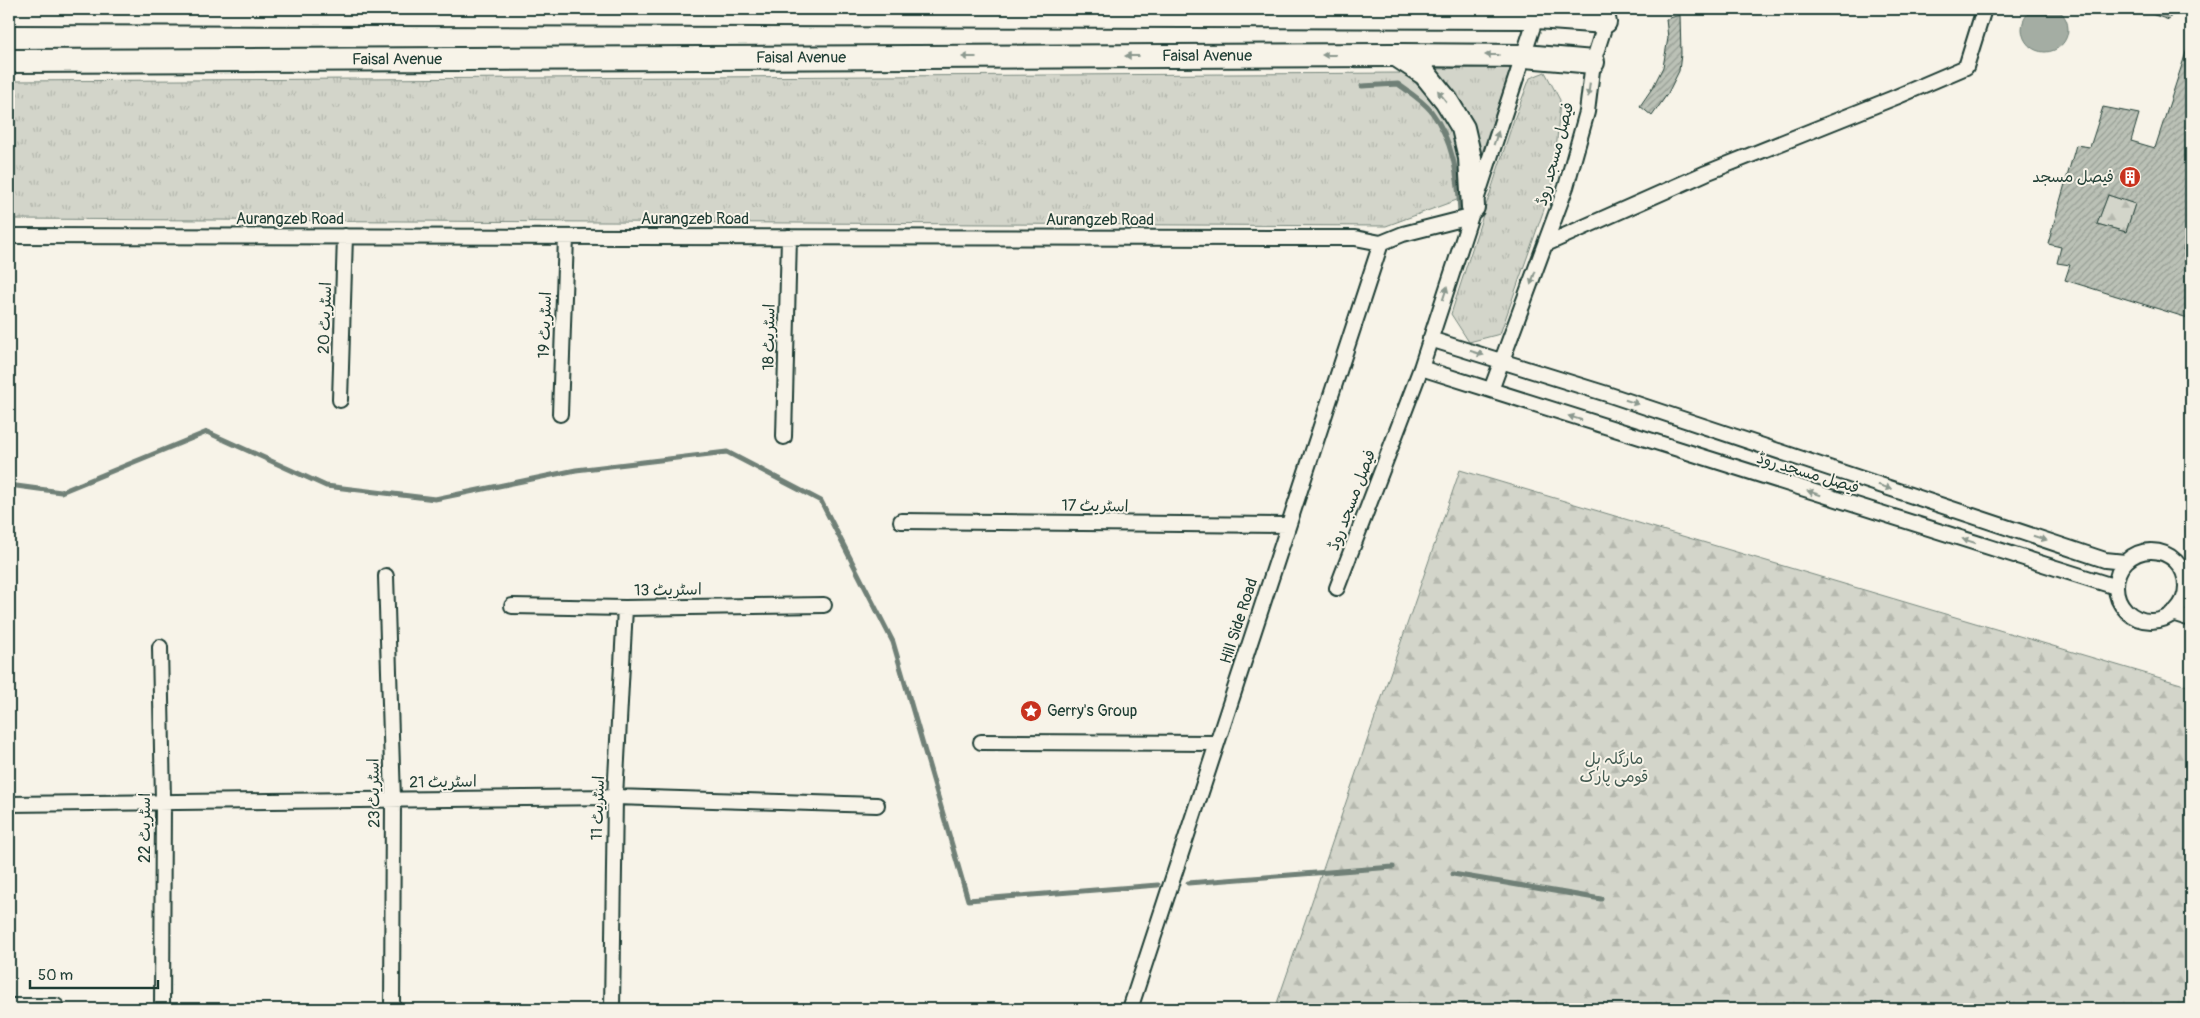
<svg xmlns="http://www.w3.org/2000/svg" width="2200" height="1018" viewBox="0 0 2200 1018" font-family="Pangolin,'Playpen Sans Arabic',sans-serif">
  <defs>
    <pattern id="grass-tufts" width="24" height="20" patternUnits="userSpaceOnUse" patternTransform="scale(1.25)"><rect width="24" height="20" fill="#d3d5ca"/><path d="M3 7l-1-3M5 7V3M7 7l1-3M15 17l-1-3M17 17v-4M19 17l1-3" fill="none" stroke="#b5b8ae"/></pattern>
    <pattern id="forest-firs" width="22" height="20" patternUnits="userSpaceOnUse" patternTransform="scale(1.25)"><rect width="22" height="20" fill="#d3d5ca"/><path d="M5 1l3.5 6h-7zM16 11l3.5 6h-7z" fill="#b5b8ae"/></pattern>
    <pattern id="building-hatch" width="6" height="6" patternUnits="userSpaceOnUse" patternTransform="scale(1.25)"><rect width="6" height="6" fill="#bbc1b6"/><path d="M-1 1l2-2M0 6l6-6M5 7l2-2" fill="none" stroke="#979e95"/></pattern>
  </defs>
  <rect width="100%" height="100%" fill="#f7f3e8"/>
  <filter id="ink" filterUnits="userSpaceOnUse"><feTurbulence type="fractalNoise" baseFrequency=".02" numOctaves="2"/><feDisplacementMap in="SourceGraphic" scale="10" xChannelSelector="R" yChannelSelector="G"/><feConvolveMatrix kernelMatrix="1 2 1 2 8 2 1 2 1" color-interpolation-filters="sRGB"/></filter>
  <g filter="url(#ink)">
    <path fill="url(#grass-tufts)" stroke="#79897f" d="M1511,67L1479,162L1432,69Z
      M1545,72L1560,100L1554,181L1500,334L1469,342L1451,314L1513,122L1530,78Z
      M1405,73L1440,107L1457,141L1465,197L1386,226L9,219V81Z"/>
    <path fill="url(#forest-firs)" stroke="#79897f" d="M2108,195L2135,204L2126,232L2097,224Z
      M2191,226V252L2183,250Z
      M1460,470L2191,687V1009H1275Z"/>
    <path fill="#a4ada3" stroke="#6f8077" d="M2022 29a23 23 0 1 1 46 0a23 23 0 1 1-46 0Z"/>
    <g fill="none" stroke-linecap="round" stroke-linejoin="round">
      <path stroke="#6f8077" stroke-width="5" d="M1362,86L1398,84C1409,92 1422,100 1431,111C1453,140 1458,176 1460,211
        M9,485L61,492L207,432L326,486L435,499L576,470L727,452L821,501L893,642L968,900L1158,885
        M1453,874L1601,899
        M1188,883L1393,867"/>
    </g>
    <path fill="url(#building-hatch)" stroke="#1f3d34" fill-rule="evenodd" d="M2137,9H2173L2169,20Z
      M1680,15L1681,54L1679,71L1668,93L1652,116L1640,106L1653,87L1663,67L1668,38L1666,19Z
      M2191,37V226L2183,250L2191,252V319L2065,280L2070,265L2057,263L2061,247L2048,244L2076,145L2090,147L2103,107L2139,114L2131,141L2155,148ZM2108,195L2135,204L2126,232L2097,224Z"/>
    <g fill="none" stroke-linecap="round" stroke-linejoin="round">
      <g stroke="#1f3d34" stroke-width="18">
        <path id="street" d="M9,236L1326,238H1355L1381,243
          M1381,243L1403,234L1470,217
          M1546,244L1706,173L1896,97L1966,67L1984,9
          M1430,339L1607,394L2105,560L2125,562
          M1421,368L2116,587
          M1491,390L1566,187L1587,112L1593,62L1610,9
          M340,400L345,236
          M560,414L566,237
          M784,437L789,237
          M901,521L1288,525
          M2116 586a35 35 0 1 1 70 0a35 35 0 1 1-70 0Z
          M386,576L393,799L392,1009
          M1337,588L1421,368L1538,11
          M512,606L625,608L824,605
          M2172,613L2191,619
          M160,647L163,801L162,1009
          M981,742L1217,743
          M9,804L615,797L877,805
          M9,1006H56
          M612,1009L615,797L625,608
          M1130,1009L1381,243"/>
      </g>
      <g stroke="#1f3d34" stroke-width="26">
        <g id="primary">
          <path d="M9,13L1537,17L1605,22"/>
          <path d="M1396,55L1425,74L1446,100L1463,128L1470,158L1473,207"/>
          <path id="s1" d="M9,61L1396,55L1525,56L1593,62"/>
        </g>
      </g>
      <use href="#street" stroke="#f7f3e8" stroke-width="14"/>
      <use href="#primary" stroke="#f7f3e8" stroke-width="22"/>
    </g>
    <defs><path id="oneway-solid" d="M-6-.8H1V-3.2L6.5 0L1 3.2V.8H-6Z" transform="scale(1.25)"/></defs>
    <g fill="#8b988e">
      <use href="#oneway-solid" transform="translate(1329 55) rotate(180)"/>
      <use href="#oneway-solid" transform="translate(1492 55) rotate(-180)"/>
      <use href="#oneway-solid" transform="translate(1132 56) rotate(180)"/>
      <use href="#oneway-solid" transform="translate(969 57) rotate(180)"/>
      <use href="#oneway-solid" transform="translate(1589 90) rotate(97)"/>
      <use href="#oneway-solid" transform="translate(1442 96) rotate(-128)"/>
      <use href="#oneway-solid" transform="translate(1496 138) rotate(-71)"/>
      <use href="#oneway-solid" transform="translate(1533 278) rotate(110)"/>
      <use href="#oneway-solid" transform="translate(1445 293) rotate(-72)"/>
      <use href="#oneway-solid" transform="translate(1477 353) rotate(17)"/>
      <use href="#oneway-solid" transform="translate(1632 402) rotate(18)"/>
      <use href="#oneway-solid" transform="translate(1575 418) rotate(-162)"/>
      <use href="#oneway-solid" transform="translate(1885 487) rotate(18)"/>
      <use href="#oneway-solid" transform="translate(1814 493) rotate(-163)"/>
      <use href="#oneway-solid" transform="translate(2040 538) rotate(18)"/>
      <use href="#oneway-solid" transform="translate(1969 541) rotate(-163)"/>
    </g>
  </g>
  <defs>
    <g id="building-disc" transform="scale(1.125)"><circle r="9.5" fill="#c8321e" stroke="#f7f3e8"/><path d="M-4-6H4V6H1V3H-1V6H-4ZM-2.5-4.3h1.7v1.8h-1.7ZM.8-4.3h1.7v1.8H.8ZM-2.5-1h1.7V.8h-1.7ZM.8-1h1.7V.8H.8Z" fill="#fff"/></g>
    <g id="sight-disc" transform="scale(1.125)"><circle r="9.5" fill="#c8321e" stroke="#f7f3e8"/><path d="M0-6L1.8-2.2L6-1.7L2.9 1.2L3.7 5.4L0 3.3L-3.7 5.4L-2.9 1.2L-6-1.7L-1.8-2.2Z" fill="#fff"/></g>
  </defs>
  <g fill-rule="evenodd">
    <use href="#building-disc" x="2130" y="177"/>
    <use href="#sight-disc" x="1031" y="711"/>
  </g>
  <g text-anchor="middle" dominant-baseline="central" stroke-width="4" stroke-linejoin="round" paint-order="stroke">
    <g font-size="16" fill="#1f3d34" stroke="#f7f3e8">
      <text stroke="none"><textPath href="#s1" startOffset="1198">Faisal Avenue</textPath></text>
      <text stroke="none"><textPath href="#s1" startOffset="792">Faisal Avenue</textPath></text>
      <text stroke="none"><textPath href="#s1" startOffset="388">Faisal Avenue</textPath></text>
      <text transform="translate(1555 154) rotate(-75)">فیصل مسجد روڈ</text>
      <text x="290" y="219">Aurangzeb Road</text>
      <text x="695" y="219">Aurangzeb Road</text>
      <text x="1100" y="220">Aurangzeb Road</text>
      <text transform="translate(325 318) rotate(-88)">اسٹریٹ 20</text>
      <text transform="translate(545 325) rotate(-88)">اسٹریٹ 19</text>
      <text transform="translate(769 337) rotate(-89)">اسٹریٹ 18</text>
      <text transform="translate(1808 473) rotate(17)">فیصل مسجد روڈ</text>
      <text transform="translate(1352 500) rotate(-69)">فیصل مسجد روڈ</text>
      <text transform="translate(1095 506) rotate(1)">اسٹریٹ 17</text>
      <text transform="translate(668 590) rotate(-1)">اسٹریٹ 13</text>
      <text transform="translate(1239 621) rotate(-72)">Hill Side Road</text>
      <text transform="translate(443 782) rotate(-1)">اسٹریٹ 21</text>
      <text transform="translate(374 793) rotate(-91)">اسٹریٹ 23</text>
      <text transform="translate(598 808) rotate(-88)">اسٹریٹ 11</text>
      <text transform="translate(145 828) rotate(-90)">اسٹریٹ 22</text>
    </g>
    <g font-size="16" fill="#1f3d34" stroke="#f7f3e8" text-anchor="end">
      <text x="2114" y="177">فیصل مسجد</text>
      <text x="1047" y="711" text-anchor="start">Gerry's Group</text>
    </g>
    <g font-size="16" fill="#435b52" stroke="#f7f3e8">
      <text x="1614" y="759">مارگلہ ہل<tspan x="1614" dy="18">قومی پارک</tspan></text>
    </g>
  </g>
  <rect width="2200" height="1018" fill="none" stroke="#f7f3e8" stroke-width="30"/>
  <rect x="15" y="15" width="2170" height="988" fill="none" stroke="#1f3d34" stroke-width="2" filter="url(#ink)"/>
  <path d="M30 980v8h128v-8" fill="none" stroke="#1f3d34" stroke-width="2.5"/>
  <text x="38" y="980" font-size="15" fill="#1f3d34" stroke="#f7f3e8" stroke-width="4" paint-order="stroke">50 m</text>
</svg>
